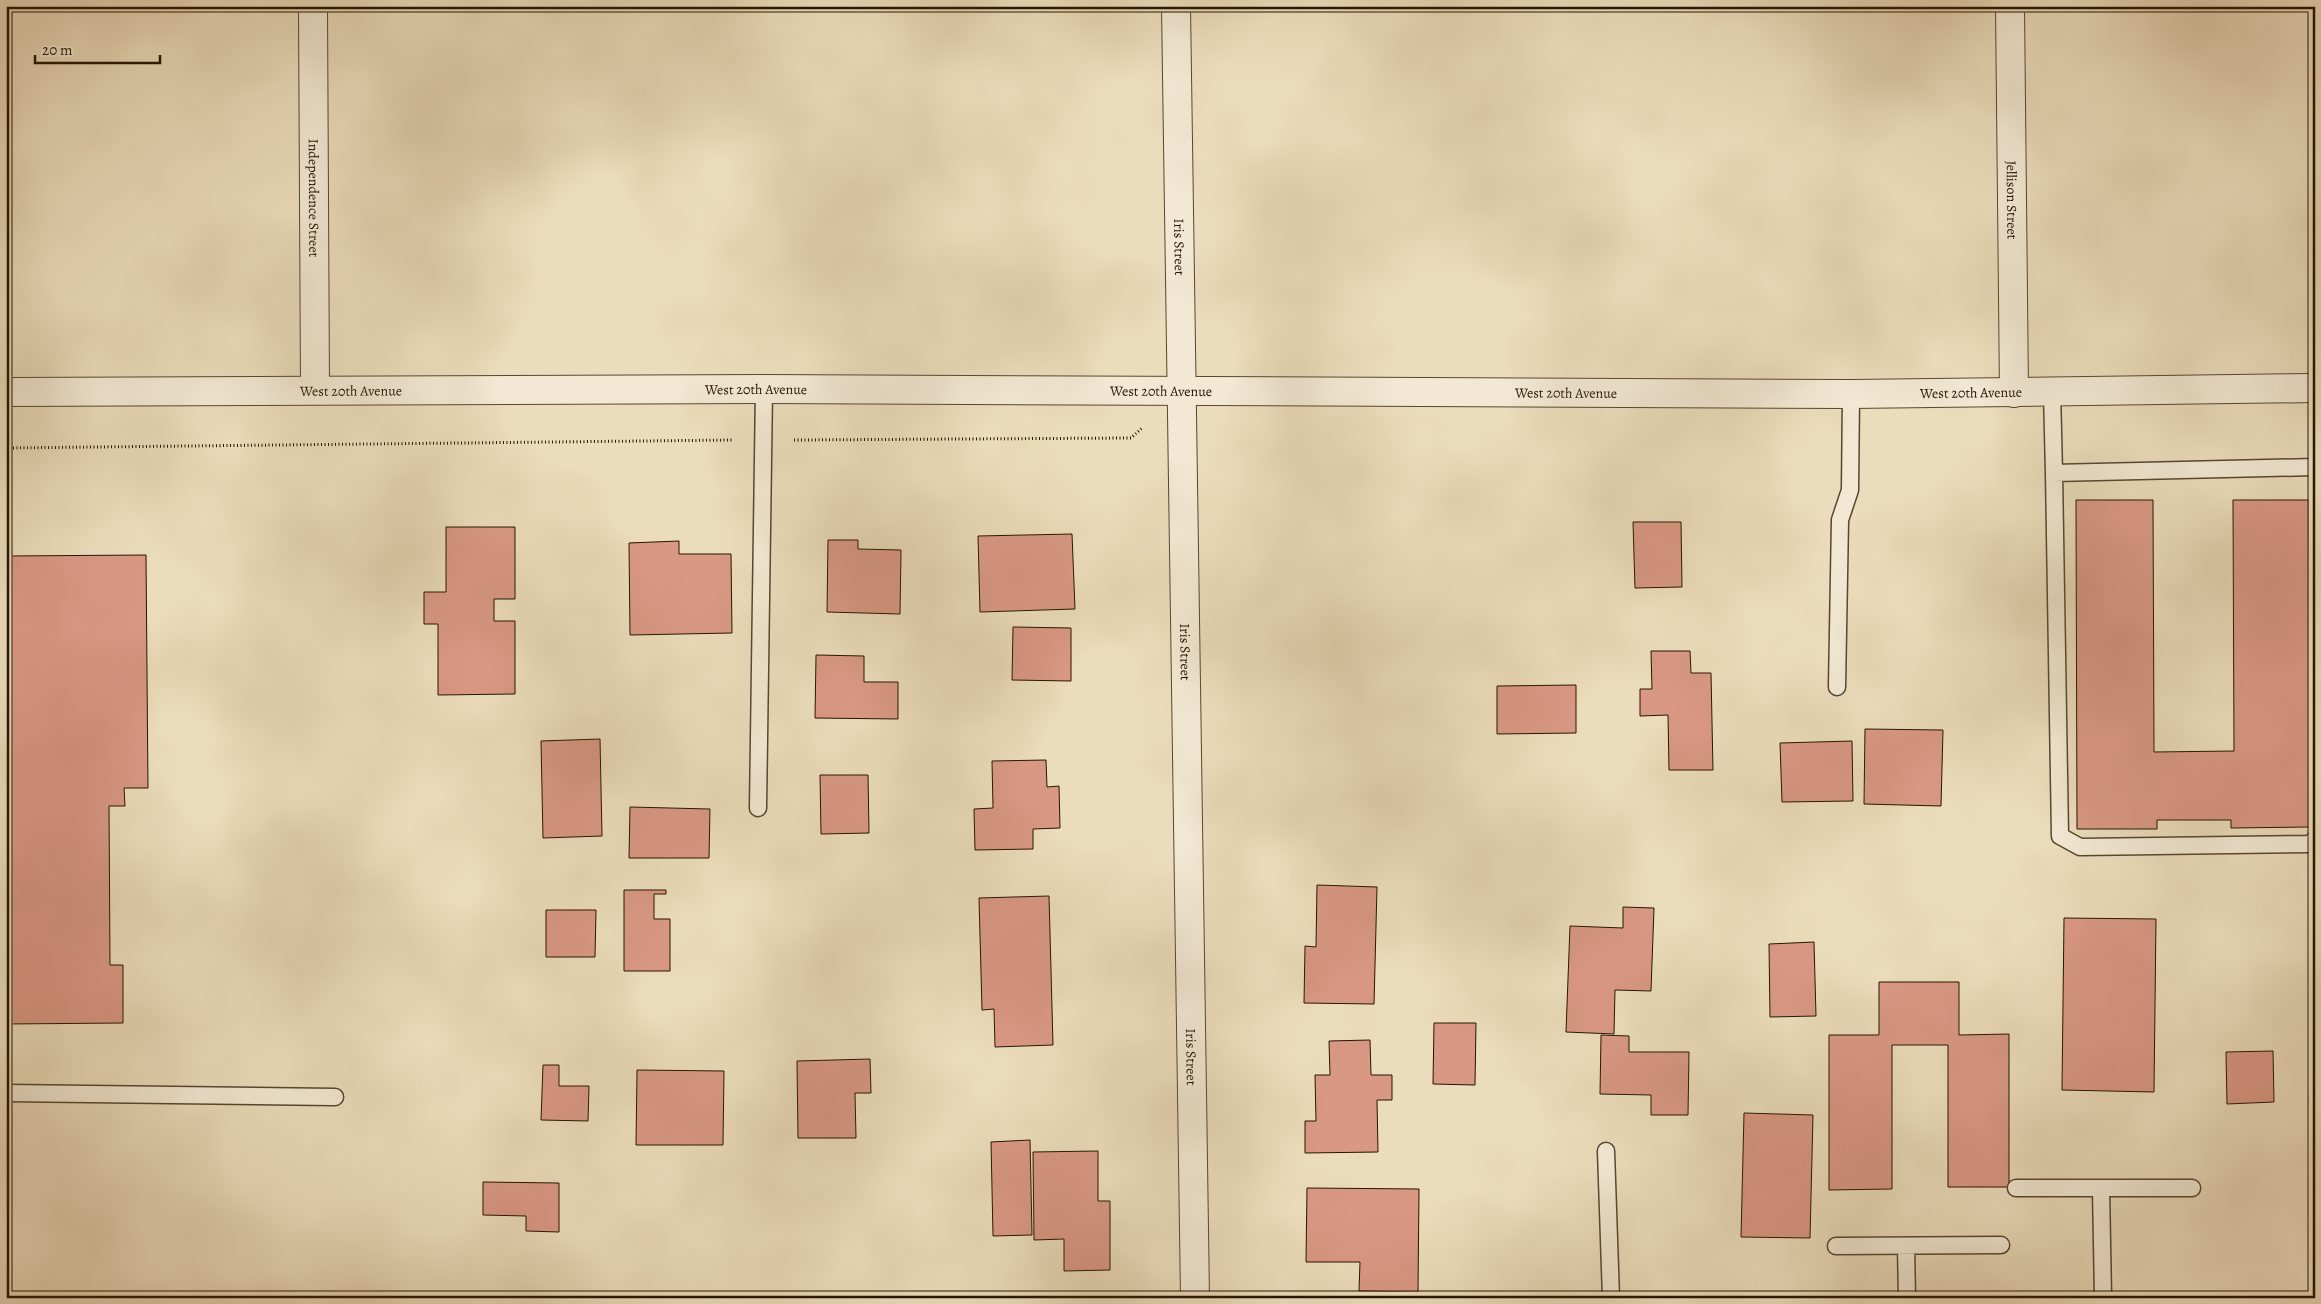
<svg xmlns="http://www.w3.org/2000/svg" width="2321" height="1304" viewBox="0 0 2321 1304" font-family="Alegreya,serif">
  <rect width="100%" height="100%" fill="#ebdcbb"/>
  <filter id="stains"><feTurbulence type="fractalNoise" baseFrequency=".004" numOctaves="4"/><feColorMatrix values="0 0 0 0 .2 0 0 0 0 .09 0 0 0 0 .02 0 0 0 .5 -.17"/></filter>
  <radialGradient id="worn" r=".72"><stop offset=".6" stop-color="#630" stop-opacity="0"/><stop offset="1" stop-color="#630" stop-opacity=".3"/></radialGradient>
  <path fill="#d99884" stroke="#261501" d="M2076,500H2153L2154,752L2234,751L2233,500H2309L2310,827L2231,828V820H2157V829H2077Z
    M1633,522H1681L1682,587L1635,588Z
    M446,527H515V599H494V621H515V694L438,695V624H424V592H446Z
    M1072,534L1075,609L980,612L978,536Z
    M828,540H858V549L901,550L900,614L827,612Z
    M679,541V554H731L732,633L630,635L629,543Z
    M146,555L148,788H124L125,806H109L110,965H123V1023L6,1024V556Z
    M1013,627L1071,628V681L1012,680Z
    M1651,651H1690L1691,673H1711L1713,770H1669L1668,715L1640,716V689H1652Z
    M816,655L864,656V682H898V719L815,718Z
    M1576,685V733L1497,734V686Z
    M1865,729L1943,730L1941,806L1864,804Z
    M600,739L602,836L543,838L541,741Z
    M1852,741L1853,801L1782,802L1780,743Z
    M1046,760L1047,787L1059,786L1060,828L1033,829V849L975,850L974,809L993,808L992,761Z
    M820,775H868L869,833L821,834Z
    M630,807L710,809L709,858H629Z
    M1317,885L1377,887L1374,1004L1304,1003L1305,946L1316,947Z
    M624,890H666V894H654V919H670V971H624Z
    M1049,896L1053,1045L995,1047L994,1009L982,1010L979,898Z
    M1623,907L1654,908L1651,991L1615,990L1614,1034L1566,1032L1570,926L1623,928Z
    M546,910H596L595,957H546Z
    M2064,918L2156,919L2154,1092L2062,1090Z
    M1814,942L1816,1016L1770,1017L1769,944Z
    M1879,982H1959V1035L2009,1034V1187H1948V1045H1892V1189L1829,1190V1035H1879Z
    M1434,1023H1476L1475,1085L1433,1084Z
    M1601,1035L1629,1036V1052H1689L1688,1115H1651V1095L1600,1094Z
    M1370,1040L1371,1075H1392V1100H1377L1378,1152L1305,1153V1121H1316L1315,1075H1330L1329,1041Z
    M2273,1051L2274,1102L2227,1104L2226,1052Z
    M870,1059L871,1093H855L856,1138H798L797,1061Z
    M543,1065H559V1086H589L588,1121L541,1120Z
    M637,1070L724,1071L723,1145H636Z
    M2309,1095H2315V1144H2310Z
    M1744,1113L1813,1115L1810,1238L1741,1237Z
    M1030,1140L1032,1235L993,1236L991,1142Z
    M1098,1151V1201H1110V1270L1064,1271V1239L1034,1240L1033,1152Z
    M483,1182L559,1183V1232L526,1231V1216L483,1215Z
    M1307,1188L1419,1189L1418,1292L1359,1291L1360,1262H1306Z"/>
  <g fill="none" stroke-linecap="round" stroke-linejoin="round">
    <g stroke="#574730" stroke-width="19">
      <path id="service" d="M2052,392L2054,473L2315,467
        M2054,473L2060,836L2080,847L2309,844L2315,840
        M1837,687L1840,520L1850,490L1851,394
        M758,808L764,389
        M6,1093L335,1097
        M1606,1151L1611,1298
        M2016,1188H2192
        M2101,1188L2103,1298
        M1836,1246L2001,1245
        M1906,1246L1907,1298"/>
    </g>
    <g stroke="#574730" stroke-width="30">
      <g id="minor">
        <path id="s1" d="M313,6L315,390"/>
        <path id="s2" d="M1176,6L1195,1298"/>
        <path id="s3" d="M2010,6L2014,393"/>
      </g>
    </g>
    <g stroke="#574730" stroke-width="30">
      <g id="tertiary">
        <path id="s4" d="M6,392L764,389L1851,394L2315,388"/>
      </g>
    </g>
    <path stroke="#261501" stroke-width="3" stroke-dasharray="1 2.5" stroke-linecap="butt" d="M794,440L1131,438L1142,428
      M6,448L733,440"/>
    <use href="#service" stroke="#f2e8d3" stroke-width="16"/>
    <use href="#minor" stroke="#f2e8d3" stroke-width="28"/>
    <use href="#tertiary" stroke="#f2e8d3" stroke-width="28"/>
  </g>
  <g text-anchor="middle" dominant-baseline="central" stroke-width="4.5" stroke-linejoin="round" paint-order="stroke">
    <g font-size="14" fill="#261501" stroke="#f2e8d3">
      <text stroke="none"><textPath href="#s1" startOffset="192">Independence Street</textPath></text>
      <text stroke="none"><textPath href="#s3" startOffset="194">Jellison Street</textPath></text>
      <text stroke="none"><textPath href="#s2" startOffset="241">Iris Street</textPath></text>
      <text stroke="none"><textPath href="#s4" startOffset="750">West 20th Avenue</textPath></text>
      <text stroke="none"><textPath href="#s4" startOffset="1155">West 20th Avenue</textPath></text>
      <text stroke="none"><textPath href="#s4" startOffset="345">West 20th Avenue</textPath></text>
      <text stroke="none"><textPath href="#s4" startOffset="1560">West 20th Avenue</textPath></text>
      <text stroke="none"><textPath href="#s4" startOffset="1965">West 20th Avenue</textPath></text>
      <text stroke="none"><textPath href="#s2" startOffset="646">Iris Street</textPath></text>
      <text stroke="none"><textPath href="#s2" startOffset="1051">Iris Street</textPath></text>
    </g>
  </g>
  <rect width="2321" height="1304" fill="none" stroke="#ebdcbb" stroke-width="25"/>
  <rect x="8" y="8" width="2306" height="1289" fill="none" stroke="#261501" stroke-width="2.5"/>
  <rect x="12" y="12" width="2296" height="1279" fill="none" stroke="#261501"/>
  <path d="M35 55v8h125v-8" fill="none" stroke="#261501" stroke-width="2.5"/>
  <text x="42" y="55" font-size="15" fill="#261501" stroke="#f2e8d3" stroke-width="4" paint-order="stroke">20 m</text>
  <rect width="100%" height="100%" filter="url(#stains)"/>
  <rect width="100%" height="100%" fill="url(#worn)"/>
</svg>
